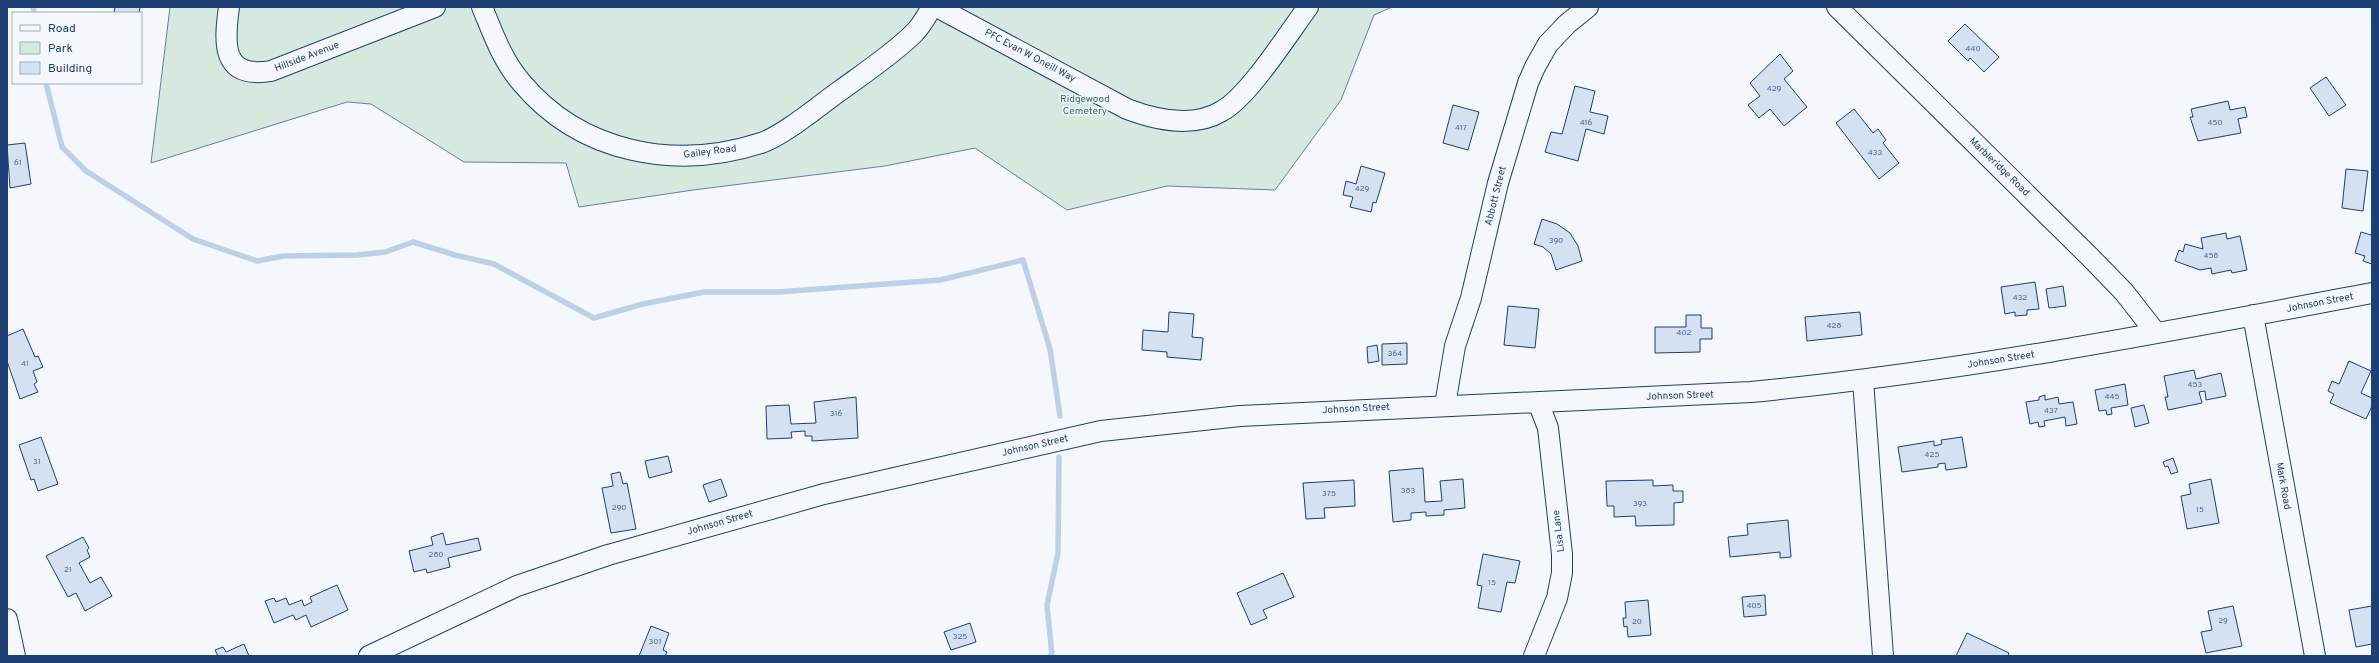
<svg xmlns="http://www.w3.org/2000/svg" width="2379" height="663" viewBox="0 0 2379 663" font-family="Overpass,sans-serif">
  <rect width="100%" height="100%" fill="#f4f7fb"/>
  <path fill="#d7e8df" stroke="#687fa3" d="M170,7H1392L1374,15L1341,100L1275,190L1167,186L1067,210L975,148L885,166L693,190L579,207L566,163L464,162L371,104L347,102L151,163Z"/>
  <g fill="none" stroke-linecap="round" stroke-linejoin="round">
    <path stroke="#bed0e5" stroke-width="5.5" d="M33,7L34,13
      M46,83L62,147L86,171L193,239L257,261L283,256L357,255L385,252L413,242L455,255L494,264L594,318L643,304L704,292H778L940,280L1023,260L1050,349L1060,416
      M1050,656L1052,655L1047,605L1058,553L1059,457"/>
  </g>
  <path fill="#d5e0f0" stroke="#1d3f73" d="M115,7H140L139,13H114Z
    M1965,24L1999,57L1984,72L1970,58L1968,61L1948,41Z
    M1780,54L1793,71L1784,79L1807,107L1784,126L1770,109L1759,118L1748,105L1760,96L1750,83Z
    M2326,77L2346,105L2329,116L2310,88Z
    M1575,86L1595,91L1590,112L1608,116L1604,134L1586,129L1578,161L1545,152L1551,132L1562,134Z
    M2228,101L2230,110L2245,107L2247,117L2238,119L2241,133L2198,141L2190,117H2193L2191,109Z
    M1453,105L1479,112L1468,150L1443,143Z
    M1854,109L1873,133L1878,129L1886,140L1883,143L1899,163L1879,179L1836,123Z
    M25,143L31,184L10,188L7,145Z
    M1361,166L1385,173L1376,203L1373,202L1371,212L1350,207L1353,197L1343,195L1346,181L1356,184Z
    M2346,169L2368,171L2363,211L2342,208Z
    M1542,219L1557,224L1570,233L1578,246L1582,261L1556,270L1551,254L1543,247L1534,244Z
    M2372,231V264L2363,261L2365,256L2355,253L2361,232L2371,235Z
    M2226,233L2227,239L2240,236L2247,270L2232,273L2231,270L2212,274L2211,268L2200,270L2175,261L2179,250L2183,252L2185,244L2203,249L2201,238Z
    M2035,282L2039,309L2027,310V315L2015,316V312L2005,314L2001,287Z
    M2063,286L2066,306L2049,308L2046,289Z
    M1508,306L1539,309L1535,348L1504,345Z
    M1169,312L1194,314L1192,337L1203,338L1201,360L1167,357V352L1142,350L1143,330L1168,332Z
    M1860,312L1862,335L1807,341L1805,317Z
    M1686,315H1701V328H1712V339H1700V352L1655,353V327H1686Z
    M23,329L35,357L38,356L43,367L33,371L37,382L34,384L38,392L20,399L7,361V336Z
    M1407,343V364L1382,365V344Z
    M1377,345L1379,361L1368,363L1367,347Z
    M2349,361L2371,371L2361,393L2372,398V406L2366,419L2330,403L2334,394L2328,391L2332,381L2339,384Z
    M2194,370L2196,379L2221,373L2226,396L2206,400L2205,391L2199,392L2202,403L2168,410L2165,397H2168L2164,376Z
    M2125,384L2128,405L2111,408L2112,414L2107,415L2106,410L2099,411L2095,390Z
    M2045,395V400L2058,397L2059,404L2073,402L2077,424L2066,426L2065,417L2044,421L2045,426L2039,427L2038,422L2030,424L2026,402L2039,400V397Z
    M856,397L858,438L812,441V436H805V431L791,432L792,438L767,439L766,406L789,405L791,424L816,423L814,402Z
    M2144,405L2149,423L2135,427L2131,408Z
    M41,437L58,484L38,491L34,479L31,480L19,445Z
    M1962,437L1967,467L1946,470L1945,463L1938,464V467L1902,472L1898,447L1934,441V446L1942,444L1941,440Z
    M668,456L672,472L649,478L645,461Z
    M2173,458L2178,472L2171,474L2168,466L2165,467L2163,462Z
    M1423,468L1425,502L1442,501L1440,481L1463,479L1465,508L1444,510V515L1426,516V512L1411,513V520L1393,522L1389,471Z
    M620,472L623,484L627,483L636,529L611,533L602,488L613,486L611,474Z
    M721,479L727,496L709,502L703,485Z
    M2211,479L2219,523L2187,529L2181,496L2191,494L2189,484Z
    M1354,480L1355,506L1324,508L1325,518L1306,519L1303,483Z
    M1653,480V486L1673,485V491H1683V502L1674,503V525L1636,526L1635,516L1614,517V506H1607L1606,481Z
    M1788,520L1791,557L1780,558V552L1730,557L1728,537L1748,535L1747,524Z
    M443,533L446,545L478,538L481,550L448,558L450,567L427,573L426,569L414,572L409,551L433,545L431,537Z
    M83,537L89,548L87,550L90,557L79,563L90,583L101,577L112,596L85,611L76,593L68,597L46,556Z
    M1483,554L1520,561L1515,583L1507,582L1501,612L1478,608L1482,586L1477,585Z
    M1283,573L1294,597L1263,610L1267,618L1251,625L1237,593Z
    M337,585L348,610L311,627L306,615L296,620L293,615L274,623L265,601L274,598L276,602L286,598L289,605L302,600L304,606L312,602L310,597Z
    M1765,595L1766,615L1744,617L1742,597Z
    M1648,600L1651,635L1628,637L1627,626L1624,627L1623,618H1626L1625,602Z
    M2233,606L2242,646L2206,653L2201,632L2212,630L2208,611Z
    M2372,606V644L2356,647L2349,610Z
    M970,623L976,642L951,650L944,632Z
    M651,626L669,633L663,650L667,652L665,656H639Z
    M1967,633L2009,653L2008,656H1956Z
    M244,644L249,656H218L215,650L223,647L226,652Z"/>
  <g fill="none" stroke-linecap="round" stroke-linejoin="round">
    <g stroke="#1d3f73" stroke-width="22">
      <path id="minor" d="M229,7C224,43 221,79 271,71L435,7
        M482,7C493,33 502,60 521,82C580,153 675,171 761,143C783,136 821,104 841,90C863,74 897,51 915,32C922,25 927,15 932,7
        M937,7L1127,109C1156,120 1194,128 1222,111C1249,96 1288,34 1308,7
        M1837,7L2090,257L2124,292L2156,333
        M2253,315L2315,656
        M1863,380L1883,656
        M1445,405L1455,346L1471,298L1498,183L1528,83L1535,67L1548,44L1567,24L1588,7
        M7,619L15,656
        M369,656L517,586L608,555L824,494L1101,431L1240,416L1751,392C1960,372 2166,332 2372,293
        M1534,656L1557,598L1562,573V554L1548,428L1538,402"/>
    </g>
    <use href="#minor" stroke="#f4f7fb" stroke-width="20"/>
  </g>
  <g text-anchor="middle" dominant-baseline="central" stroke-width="3" stroke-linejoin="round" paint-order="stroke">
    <g font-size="8" fill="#4b6792">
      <text x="1973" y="49">440</text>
      <text x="1774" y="89">429</text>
      <text x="1586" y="123">416</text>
      <text x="2215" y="123">450</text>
      <text x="1461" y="128">417</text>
      <text x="1875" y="153">433</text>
      <text x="18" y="163">61</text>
      <text x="1362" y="189">429</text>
      <text x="1556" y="241">390</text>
      <text x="2211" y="256">458</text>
      <text x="2020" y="298">432</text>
      <text x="1834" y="326">428</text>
      <text x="1684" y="333">402</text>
      <text x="1395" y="354">364</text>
      <text x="25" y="364">41</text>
      <text x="2195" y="385">453</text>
      <text x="2112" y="397">445</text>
      <text x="2051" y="411">437</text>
      <text x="836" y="414">316</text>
      <text x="1932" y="455">425</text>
      <text x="37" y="462">31</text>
      <text x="1408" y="491">383</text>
      <text x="1329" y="494">375</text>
      <text x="1640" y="504">393</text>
      <text x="619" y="508">290</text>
      <text x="2200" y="510">15</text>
      <text x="436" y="555">280</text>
      <text x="68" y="570">21</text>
      <text x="1492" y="583">15</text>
      <text x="1754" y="606">405</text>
      <text x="2223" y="621">29</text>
      <text x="1637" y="622">20</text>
      <text x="960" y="637">325</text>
      <text x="655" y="642">301</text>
    </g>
    <g font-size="10" fill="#1d3f73" stroke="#f4f7fb">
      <text transform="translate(1030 56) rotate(28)">PFC Evan W Oneill Way</text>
      <text transform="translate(307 57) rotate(-21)">Hillside Avenue</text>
      <text transform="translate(710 152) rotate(-7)">Gailey Road</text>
      <text transform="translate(1999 167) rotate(44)">Marbleridge Road</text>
      <text transform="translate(1496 196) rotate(-76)">Abbott Street</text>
      <text transform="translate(2320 303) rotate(-11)">Johnson Street</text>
      <text transform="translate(2001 360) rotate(-9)">Johnson Street</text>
      <text transform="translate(1680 396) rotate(-2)">Johnson Street</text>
      <text transform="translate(1356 409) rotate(-3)">Johnson Street</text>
      <text transform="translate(1035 446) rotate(-13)">Johnson Street</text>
      <text transform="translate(2283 486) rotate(80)">Mark Road</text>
      <text transform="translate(720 523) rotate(-16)">Johnson Street</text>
      <text transform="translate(1559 531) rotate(-97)">Lisa Lane</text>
    </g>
    <g font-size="10" fill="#2c6c60" stroke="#f4f7fb">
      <text x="1085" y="99">Ridgewood<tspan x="1085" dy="12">Cemetery</tspan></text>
    </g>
  </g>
  <rect width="2379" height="663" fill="none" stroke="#1d3f73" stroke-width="16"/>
  <rect x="12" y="12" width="130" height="72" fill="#f4f7fb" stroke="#9eadc5"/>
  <rect x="20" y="25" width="20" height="6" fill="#f4f7fb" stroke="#9eadc5"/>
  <text x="48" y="32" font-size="12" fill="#1d3f73">Road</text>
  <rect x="20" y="42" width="20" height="12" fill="#d7e8df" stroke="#9eadc5"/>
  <text x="48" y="52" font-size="12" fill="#1d3f73">Park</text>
  <rect x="20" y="62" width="20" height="12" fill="#d5e0f0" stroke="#9eadc5"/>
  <text x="48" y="72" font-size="12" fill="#1d3f73">Building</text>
</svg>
